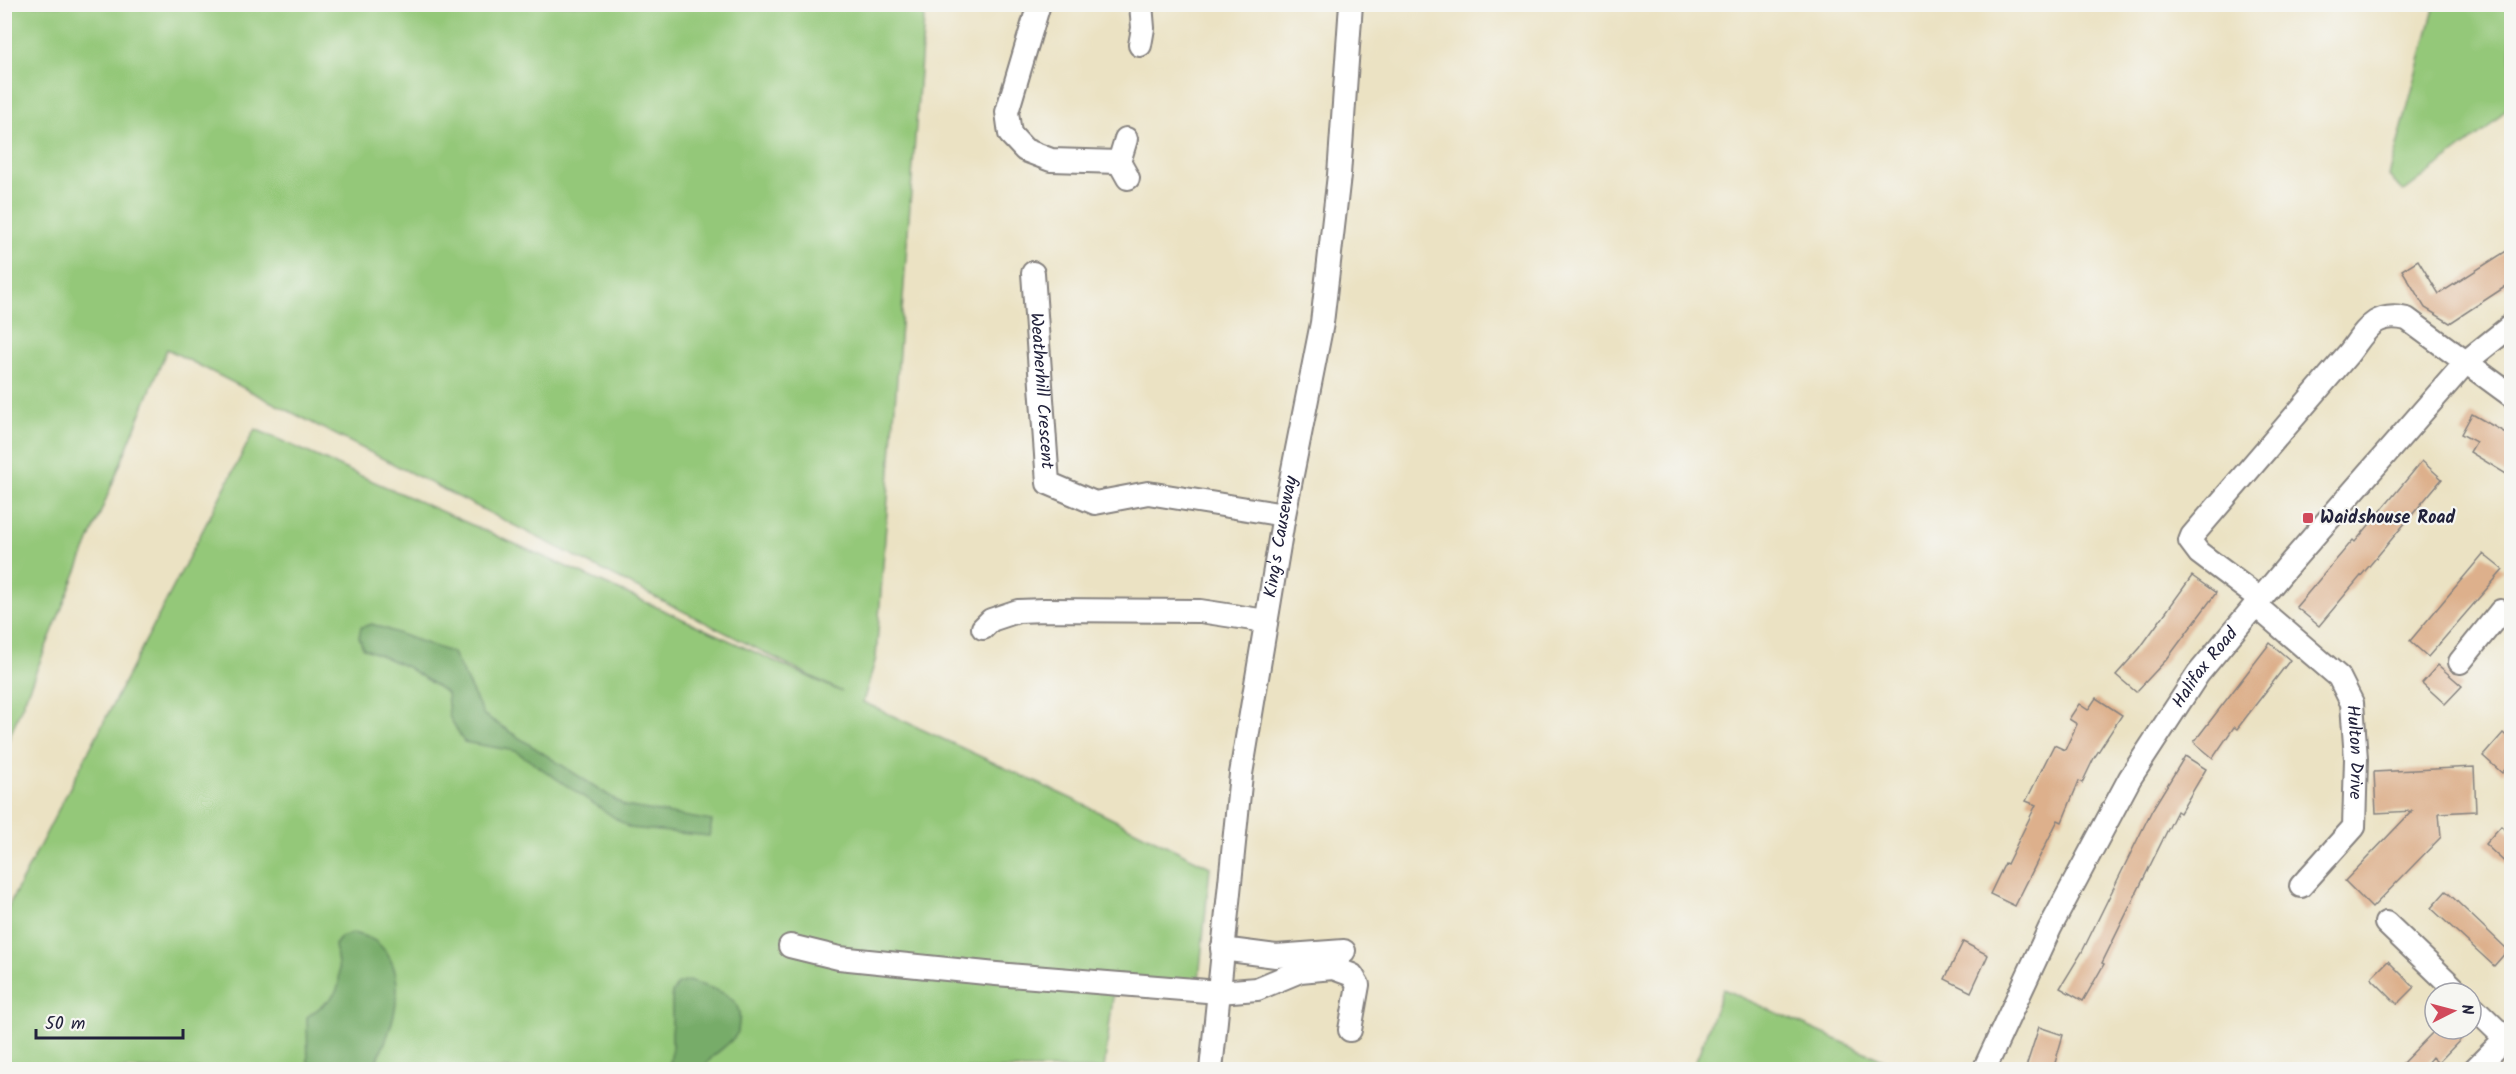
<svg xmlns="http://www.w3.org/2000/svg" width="2516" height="1074" viewBox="0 0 2516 1074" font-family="Kalam,sans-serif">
  <rect width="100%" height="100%" fill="#f6f6f2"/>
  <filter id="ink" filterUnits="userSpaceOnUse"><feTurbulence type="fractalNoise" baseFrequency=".0167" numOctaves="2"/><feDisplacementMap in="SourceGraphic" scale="12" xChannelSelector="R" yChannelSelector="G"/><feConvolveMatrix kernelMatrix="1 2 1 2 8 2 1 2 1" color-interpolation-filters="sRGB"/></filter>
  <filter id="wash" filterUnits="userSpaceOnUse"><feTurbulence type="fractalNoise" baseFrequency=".008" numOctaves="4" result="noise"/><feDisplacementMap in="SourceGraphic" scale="24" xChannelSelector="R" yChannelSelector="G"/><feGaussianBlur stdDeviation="1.35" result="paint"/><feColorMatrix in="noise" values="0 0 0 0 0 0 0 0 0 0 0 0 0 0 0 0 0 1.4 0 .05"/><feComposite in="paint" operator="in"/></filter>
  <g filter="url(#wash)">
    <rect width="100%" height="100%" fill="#ebe2c3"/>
    <path fill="#94c879" stroke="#5b755a" stroke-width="1.5" d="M5,5H925L876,658L863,702L1070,798L1210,867L1198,990L1115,981L1104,1069H5V913L255,429L628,594L842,692L167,349L5,748Z
      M2435,5H2500L2511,10V104L2487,129L2403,192L2389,176Z
      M1723,989L1903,1069H1693Z"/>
    <path fill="#77ac69" stroke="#4c6752" stroke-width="1.5" d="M372,624L453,653L484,715L625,806L712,821L709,836L630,828L515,751L464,742L449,716L447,693L407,667L363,648L359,637L361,627Z
      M353,933C360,935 369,937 375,941C415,972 392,1033 372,1069H308L307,1017C345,989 342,990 335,945L341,937Z
      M688,981C711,988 744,993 739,1023C739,1023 738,1031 738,1032C730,1047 710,1053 704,1069H669L672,1051V993L678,984Z"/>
    <g id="blocks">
      <path fill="#ddb08c" d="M2511,248V283L2450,323L2425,308L2402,270L2418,260L2439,294Z
        M2472,414L2511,436V477L2470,452L2476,442L2461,434Z
        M2422,461L2442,479L2319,626L2296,607L2353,540L2355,542Z
        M2483,554L2503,570L2428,657L2410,641Z
        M2192,576L2216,593L2167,659L2136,692L2116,675L2140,648Z
        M2270,643L2290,660L2237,729L2234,727L2213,758L2194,742Z
        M2438,665L2462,686L2445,704L2422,683Z
        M2096,698L2122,715L2094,758L2082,783L2079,781L2062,822L2058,820L2015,906L1990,894L2005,863L2007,864L2036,805L2026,801L2054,745L2065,750L2077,724L2069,719L2079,704L2088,710Z
        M2503,733L2511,740V763L2502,773L2483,756Z
        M2185,756L2206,769L2180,813L2177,811L2102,963L2104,964L2083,1001L2060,988L2082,952L2152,810Z
        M2474,767L2476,811L2439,813L2441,837L2372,908L2345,881L2412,811L2376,813L2374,772Z
        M2501,826L2511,835V868L2485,844Z
        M2446,891L2508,950L2494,966L2431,908Z
        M1963,942L1988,955L1971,992L1945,979Z
        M2388,961L2414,987L2397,1004L2371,978Z
        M2039,1027L2063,1035L2053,1070H2025Z
        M2436,1029H2454L2463,1037L2438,1063L2432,1057L2421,1070H2396Z"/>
    </g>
  </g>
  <g filter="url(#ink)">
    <use href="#blocks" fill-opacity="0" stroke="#86827f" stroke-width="1.5"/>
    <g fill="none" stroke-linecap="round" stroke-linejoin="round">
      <g stroke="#86827f" stroke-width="26">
        <g id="minor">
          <path d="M1039,4L1007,112L1010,134L1025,150L1051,160L1119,162"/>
          <path d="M1140,45L1143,28L1141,4"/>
          <path d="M1126,139L1119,162L1128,178"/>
          <path id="s1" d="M1033,273L1048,483L1095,503L1148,493L1284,515"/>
          <path d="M2260,599L2199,553L2190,541L2192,536L2349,353C2367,329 2375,311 2407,319L2512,396"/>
          <path id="s2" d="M2255,605L2339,677L2352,703L2356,759L2354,827L2301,886"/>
          <path d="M983,628L991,620L1018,611L1045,610L1200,611L1266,621"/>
          <path d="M2460,662L2501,611L2512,619"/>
          <path d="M2386,923L2459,993"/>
          <path d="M790,946L839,958L996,974L1219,992L1257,989L1300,971L1333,968L1352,975L1358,985L1350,1030"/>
          <path d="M1222,949L1276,956L1344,951"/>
          <path d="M2471,1005L2505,1038"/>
          <path id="s3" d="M1211,1070L1241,774L1284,515L1322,323L1339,175L1351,4"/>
          <path id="s4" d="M1984,1070L2050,928L2130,778L2198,674L2287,567L2467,361L2512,325"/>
          <path d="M2474,1070L2512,1032"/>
        </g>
      </g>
      <use href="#minor" stroke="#fff" stroke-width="22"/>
    </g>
  </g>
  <rect fill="#d1495b" stroke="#f6f6f2" stroke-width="2" x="2302" y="512" width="12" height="12" rx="3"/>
  <g text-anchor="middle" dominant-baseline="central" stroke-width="4.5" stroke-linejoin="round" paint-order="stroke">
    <g font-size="18" fill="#22223b" stroke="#f6f6f2">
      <text stroke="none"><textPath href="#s1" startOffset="118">Weatherhill Crescent</textPath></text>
      <text stroke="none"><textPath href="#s3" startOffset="538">King's Causeway</textPath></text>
      <text stroke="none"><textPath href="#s4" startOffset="460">Halifax Road</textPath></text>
      <text stroke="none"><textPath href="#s2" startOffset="189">Hulton Drive</textPath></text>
    </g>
    <g font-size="18" font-weight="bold" fill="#22223b" stroke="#f6f6f2" text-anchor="start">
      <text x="2320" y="518">Waidshouse Road</text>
    </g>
  </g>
  <rect width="2516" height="1074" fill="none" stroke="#f6f6f2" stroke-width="24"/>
  <g transform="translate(2453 1011) rotate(84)"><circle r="28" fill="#f6f6f2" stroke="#a1a1a9" stroke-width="1.5"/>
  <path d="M0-4.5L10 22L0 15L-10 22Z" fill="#d1495b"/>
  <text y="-9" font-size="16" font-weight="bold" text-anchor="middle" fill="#22223b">N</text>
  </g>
  <path d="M36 1029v9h147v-9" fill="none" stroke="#22223b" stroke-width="3"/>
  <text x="45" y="1029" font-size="18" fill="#22223b" stroke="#f6f6f2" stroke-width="4.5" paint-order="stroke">50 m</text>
</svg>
